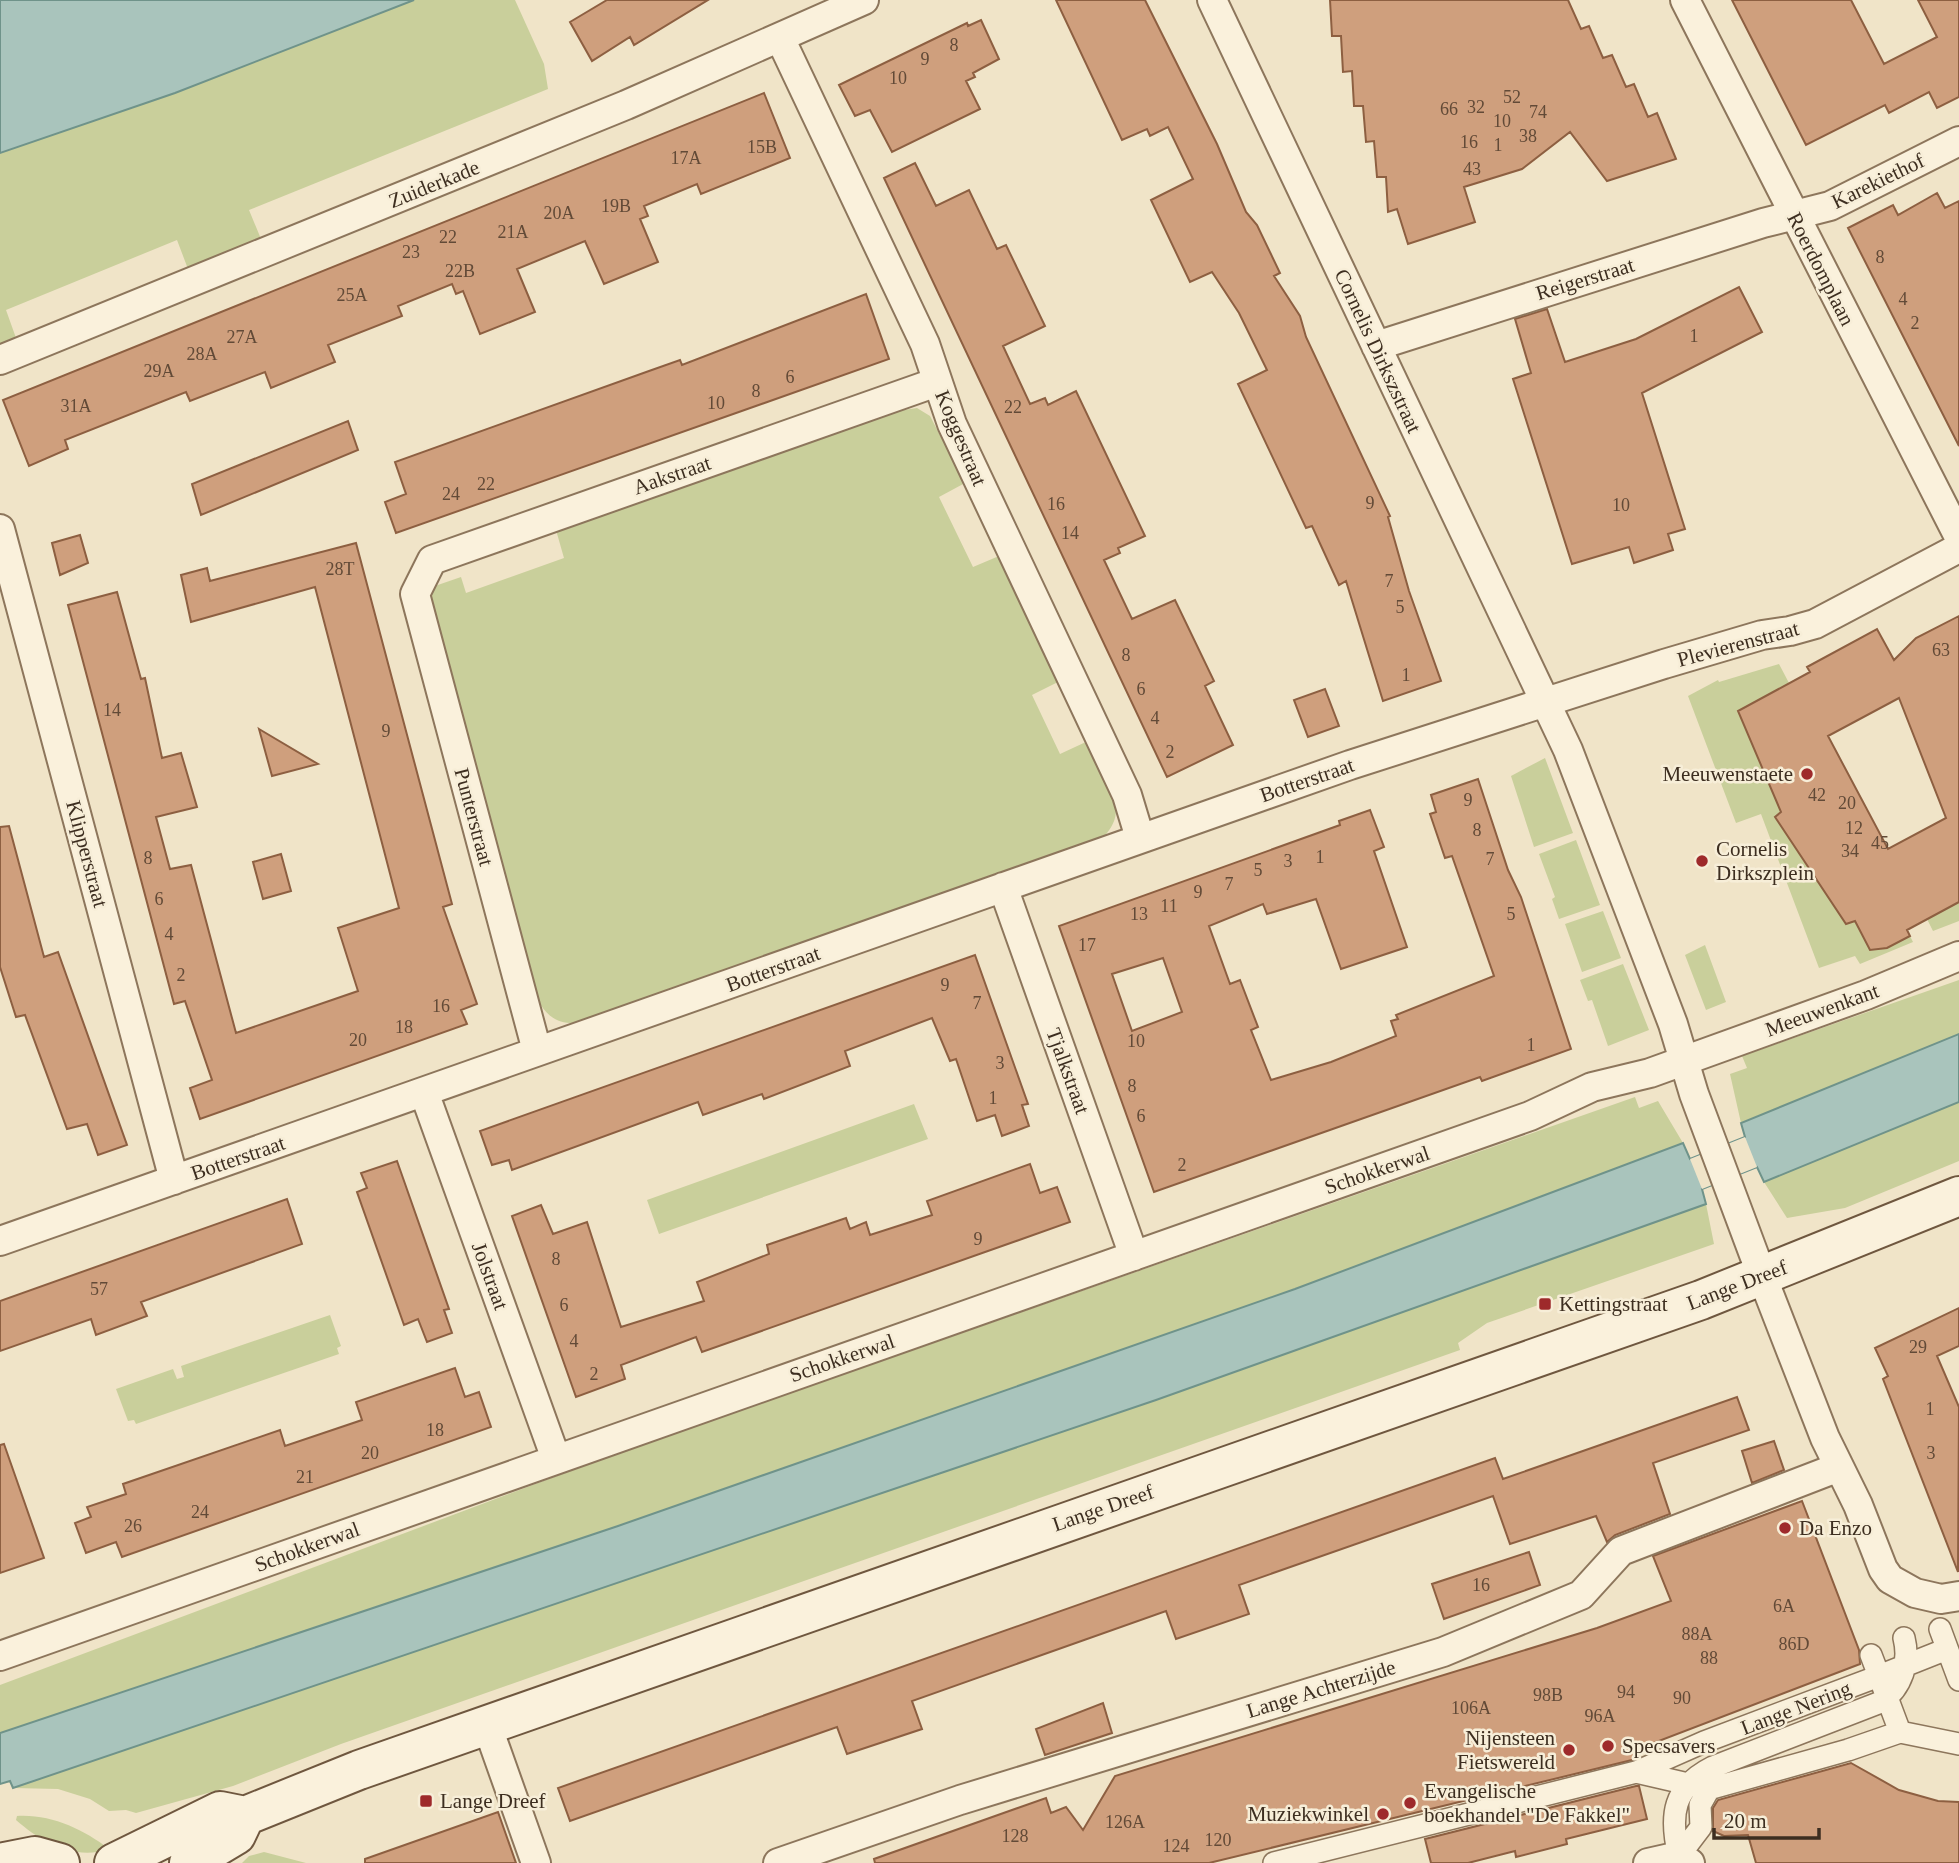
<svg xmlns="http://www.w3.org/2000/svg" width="1959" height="1863" viewBox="0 0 1959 1863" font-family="Georgia,serif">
  <rect width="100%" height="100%" fill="#f0e4c8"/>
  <path fill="#c9cf9b" d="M414,0H515L544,64L548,89L249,210L261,239L188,269L177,240L6,310L16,338L0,344V153L175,93Z
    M917,408L930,416L965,483L939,497L973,567L999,556L1058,682L1032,695L1060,754L1088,741L1115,800C1118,817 1114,825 1103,838L578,1023C560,1024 550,1019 540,1004L480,795L430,600L432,587L461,577L466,593L564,558L556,530L890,412Z
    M1779,664L1789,683L1738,711L1784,818L1776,817L1853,918L1870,950L1887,948L1910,936L1913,942L1860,964L1855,956L1819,968L1761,814L1736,823L1688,696L1718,680L1719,682Z
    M1545,758L1573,833L1534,847L1511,776Z
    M1576,840L1600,905L1559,919L1552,899L1555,897L1539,854Z
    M1959,902V921L1933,931L1927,919Z
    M1603,911L1621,958L1582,972L1565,924Z
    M1705,945L1726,1002L1706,1010L1685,955Z
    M1623,964L1649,1030L1608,1046L1592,1000L1588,1001L1580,980Z
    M1959,980V1034L1741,1123L1730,1074L1747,1068L1742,1056Z
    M1635,1097L1639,1108L1658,1101L1683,1143L1295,1289L618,1526L0,1733V1685L602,1459Z
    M1959,1102V1161L1845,1208L1787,1218L1764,1182Z
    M914,1104L928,1139L659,1234L647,1200Z
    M1706,1204L1714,1244L1487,1323L1458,1343L1460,1350L341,1744L233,1786L136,1813L126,1810L109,1811L90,1799L58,1789L13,1788L1156,1400Z
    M330,1315L341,1346L337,1348L339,1354L136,1424L134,1420L128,1421L116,1389L173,1369L177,1379L184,1377L181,1366Z
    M17,1816C51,1814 83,1829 109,1849C75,1861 41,1842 16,1820Z
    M264,1852L306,1863H242L249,1856Z"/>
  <path fill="#a9c4bc" stroke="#6f938a" stroke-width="2" d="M0,0H414L175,93L0,153Z
    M1959,1034V1102L1764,1182L1757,1167L1702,1189L1706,1204L1156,1400L13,1788L10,1781L0,1784V1733L618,1526L1295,1289L1683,1143L1690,1159L1745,1137L1741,1123Z"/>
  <path fill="#f0e4c8" d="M1745,1137L1757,1167L1702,1189L1690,1159Z"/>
  <path fill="#cf9f7d" stroke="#8d5f41" stroke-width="2" fill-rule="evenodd" d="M607,0H708L634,45L630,37L592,61L570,22Z
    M1056,0H1145L1217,144L1246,212L1257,225L1280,273L1274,276L1300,316L1306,337L1390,516L1388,517L1409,591L1441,681L1383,701L1346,581L1339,585L1312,526L1306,528L1238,384L1267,370L1239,313L1212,272L1190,282L1151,200L1193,179L1168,127L1150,136L1147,129L1122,140Z
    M1330,0H1568L1581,29L1589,26L1603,58L1612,55L1626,87L1634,84L1648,117L1657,113L1676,159L1607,181L1570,132L1522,169L1464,187L1475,222L1408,244L1397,209L1388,212L1386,177H1377L1374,141L1366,142L1363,106H1354L1352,71L1343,72L1341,36H1332Z
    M1732,0H1851L1884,64L1937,37L1918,0H1959V97L1937,108L1929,92L1889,113L1885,105L1806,145Z
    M981,20L999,59L973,73L975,77L966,81L980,109L892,152L870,110L855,116L839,85L967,23L968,26Z
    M764,93L790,158L701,194L697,184L644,206L648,216L640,219L658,262L604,284L585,241L517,269L535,312L480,334L463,291L456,294L452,284L398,306L402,316L328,345L335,362L271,388L265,372L190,401L186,392L65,440L68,449L29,466L3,400Z
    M915,163L936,206L969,190L997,249L1006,245L1045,326L1003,346L1030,404L1045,398L1048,405L1076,391L1145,536L1118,548L1120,553L1104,560L1132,619L1175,600L1214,681L1205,686L1233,745L1167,777L884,178Z
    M1937,193L1945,208L1959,201V446L1848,228L1893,205L1898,215Z
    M1739,287L1762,332L1642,393L1685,529L1668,534L1673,550L1634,563L1629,547L1572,564L1513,379L1531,373L1515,319L1547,309L1565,362L1636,339Z
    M866,294L889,359L396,533L385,502L406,494L395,462L649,371L680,360L682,365Z
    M348,421L358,450L201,515L192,484Z
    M80,535L88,563L60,575L52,543Z
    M356,543L452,904L443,907L477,1004L461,1010L467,1024L200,1119L190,1088L212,1080L185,1001L174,1004L68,605L117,592L141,679L145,678L162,758L181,753L197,807L156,817L170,869L191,865L236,1033L358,991L338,928L399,908L315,587L191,622L181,575L207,568L210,581Z
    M1959,616V902L1907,930L1910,936L1887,948L1870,950L1855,921L1846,924L1775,817L1781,812L1738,711L1810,672L1807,667L1877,629L1894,660L1916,638ZM1899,698L1946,818L1888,849L1828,736Z
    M1325,689L1339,726L1308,737L1294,700Z
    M259,729L318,764L272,776Z
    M1478,779L1508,870L1521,897L1571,1049L1482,1081L1480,1077L1154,1192L1059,926L1340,825L1339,821L1370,810L1384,847L1374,851L1407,947L1341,969L1316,899L1267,914L1263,904L1209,926L1230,984L1240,980L1258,1027L1251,1030L1271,1080L1331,1062L1396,1036L1391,1021L1398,1019L1396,1015L1494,976L1452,856L1445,858L1430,814L1436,812L1431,795ZM1163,958L1182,1012L1132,1031L1112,974Z
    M9,826L44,957L58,952L127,1145L98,1155L87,1124L67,1129L25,1015L16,1017L0,967V827Z
    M281,854L291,891L263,899L253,862Z
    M975,955L1028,1104L1022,1105L1029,1126L1002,1136L995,1115L977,1121L956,1059L950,1061L932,1018L845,1051L850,1066L764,1099L762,1094L703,1115L698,1102L512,1170L509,1160L492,1165L480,1131Z
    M397,1161L449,1309L444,1310L452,1333L427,1342L418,1319L404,1325L357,1192L367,1188L361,1173Z
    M1030,1164L1040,1193L1057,1187L1070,1222L702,1352L696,1337L621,1365L625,1379L576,1397L512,1216L541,1205L553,1234L587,1222L621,1327L704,1301L697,1282L769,1254L767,1245L846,1218L850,1229L866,1222L870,1235L932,1215L927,1201Z
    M287,1199L302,1244L141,1302L147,1316L96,1335L91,1319L0,1351V1301Z
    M1959,1308V1346L1937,1356L1959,1407L1958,1572L1883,1379L1888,1376L1875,1348Z
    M455,1368L465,1397L479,1392L491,1427L122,1557L116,1542L86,1553L75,1523L91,1517L87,1507L126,1494L123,1484L280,1430L285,1446L362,1420L356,1402Z
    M1737,1397L1749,1430L1653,1463L1670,1514L1615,1535L1607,1542L1596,1516L1510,1544L1493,1496L1239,1585L1249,1614L1176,1639L1166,1611L912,1701L922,1729L847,1754L837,1727L570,1821L558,1788L1495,1458L1503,1479Z
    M1774,1441L1784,1470L1752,1483L1742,1451Z
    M4,1444L44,1558L0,1573V1445Z
    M1802,1501L1859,1650L1860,1664L1643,1747L1638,1757L1632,1760L1209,1863H875L874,1859L1046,1798L1051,1813L1066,1807L1083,1830L1115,1776L1597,1628L1671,1601L1653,1556Z
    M1529,1552L1540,1585L1444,1619L1432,1584Z
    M1103,1703L1112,1733L1045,1755L1036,1729Z
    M1851,1763L1899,1790L1938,1801L1959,1802V1863H1756L1748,1835L1724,1836L1713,1831V1808L1718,1800Z
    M1636,1786H1639L1647,1819L1566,1839L1567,1844L1516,1857L1515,1851L1468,1863H1431L1425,1839Z
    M498,1812L516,1863H365V1859Z"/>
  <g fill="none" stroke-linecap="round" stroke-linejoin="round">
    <g stroke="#8d765c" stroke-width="24">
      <path id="pedestrian" d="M1940,1629L1959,1680
        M1900,1732L1879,1676L1947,1649
        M1636,1772L1701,1787
        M1679,1856C1669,1815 1673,1787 1713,1767L1881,1702C1902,1688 1910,1662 1904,1638
        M1679,1856L1701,1827L1700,1805L1709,1789L1848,1750L1900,1732L1959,1744
        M1274,1863L1636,1772L1704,1742L1879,1676L1871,1655"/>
    </g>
    <g stroke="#8d765c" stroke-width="32">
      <path id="minor" d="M1212,0L1568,750L1673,1024L1694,1094L1762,1276L1825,1438L1858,1505L1883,1569L1890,1579L1915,1593L1941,1599L1959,1596
        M1685,0L1959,537
        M780,38L925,344L952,424L1127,795L1140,838
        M1376,346L1763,223L1830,206L1959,141
        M0,360L626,105L864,0
        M0,529L174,1180
        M1003,887L1134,1256
        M537,1051L415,594L432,560L937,382
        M424,1092L556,1459
        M0,1241L1350,765L1664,664L1762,635L1790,631L1815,624L1959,548
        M0,1656L1530,1116L1592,1087L1650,1073L1866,995L1959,956
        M487,1725L536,1863
        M778,1863L960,1800L1443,1652L1581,1595L1621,1551L1839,1467
        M1648,1863L1679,1856L1690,1863"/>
    </g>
    <g stroke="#6f573f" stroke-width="42">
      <path id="secondary" d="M0,1863L35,1856L60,1863
        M114,1863L220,1811L245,1816L359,1770L1701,1300L1959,1196
        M189,1863L236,1835L245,1816"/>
    </g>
    <use href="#pedestrian" stroke="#faf1dc" stroke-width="21"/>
    <use href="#minor" stroke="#faf1dc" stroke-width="28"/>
    <use href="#secondary" stroke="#faf1dc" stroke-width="38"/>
  </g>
  <g fill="#9e2a2b" stroke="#f7eed8" stroke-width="2.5">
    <circle cx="1807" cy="774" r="7"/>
    <circle cx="1702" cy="861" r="7"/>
    <rect x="1538" y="1297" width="14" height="14" rx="3.5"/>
    <circle cx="1785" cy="1528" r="7"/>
    <circle cx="1608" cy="1746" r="7"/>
    <circle cx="1569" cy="1750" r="7"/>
    <rect x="419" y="1794" width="14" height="14" rx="3.5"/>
    <circle cx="1410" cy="1803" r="7"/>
    <circle cx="1383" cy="1814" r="7"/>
  </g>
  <g text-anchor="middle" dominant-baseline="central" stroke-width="5" stroke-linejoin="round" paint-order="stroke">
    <g font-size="18" fill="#624a37">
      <text x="954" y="45">8</text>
      <text x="925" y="59">9</text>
      <text x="898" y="78">10</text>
      <text x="1512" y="97">52</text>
      <text x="1476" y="107">32</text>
      <text x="1449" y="109">66</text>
      <text x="1538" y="112">74</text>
      <text x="1502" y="121">10</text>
      <text x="1528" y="136">38</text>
      <text x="1469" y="142">16</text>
      <text x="1498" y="145">1</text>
      <text x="762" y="147">15B</text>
      <text x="686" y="158">17A</text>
      <text x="1472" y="169">43</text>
      <text x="616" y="206">19B</text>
      <text x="559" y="213">20A</text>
      <text x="513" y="232">21A</text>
      <text x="448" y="237">22</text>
      <text x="411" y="252">23</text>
      <text x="1880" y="257">8</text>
      <text x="460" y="271">22B</text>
      <text x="352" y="295">25A</text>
      <text x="1903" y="299">4</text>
      <text x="1915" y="323">2</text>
      <text x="1694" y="336">1</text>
      <text x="242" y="337">27A</text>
      <text x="202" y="354">28A</text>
      <text x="159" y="371">29A</text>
      <text x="790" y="377">6</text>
      <text x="756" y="391">8</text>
      <text x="716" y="403">10</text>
      <text x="76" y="406">31A</text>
      <text x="1013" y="407">22</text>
      <text x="486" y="484">22</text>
      <text x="451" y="494">24</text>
      <text x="1370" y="503">9</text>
      <text x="1056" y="504">16</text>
      <text x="1621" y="505">10</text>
      <text x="1070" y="533">14</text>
      <text x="340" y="569">28T</text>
      <text x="1389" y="581">7</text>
      <text x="1400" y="607">5</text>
      <text x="1941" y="650">63</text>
      <text x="1126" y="655">8</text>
      <text x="1406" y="675">1</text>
      <text x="1141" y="689">6</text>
      <text x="112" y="710">14</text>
      <text x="1155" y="718">4</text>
      <text x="386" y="731">9</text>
      <text x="1170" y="752">2</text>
      <text x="1817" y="795">42</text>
      <text x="1468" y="800">9</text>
      <text x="1847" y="803">20</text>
      <text x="1854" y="828">12</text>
      <text x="1477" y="830">8</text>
      <text x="1880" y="843">45</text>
      <text x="1850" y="851">34</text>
      <text x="1320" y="857">1</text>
      <text x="148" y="858">8</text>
      <text x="1490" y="859">7</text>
      <text x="1288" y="861">3</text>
      <text x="1258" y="870">5</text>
      <text x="1229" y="884">7</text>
      <text x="1198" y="892">9</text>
      <text x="159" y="899">6</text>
      <text x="1169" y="906">11</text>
      <text x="1139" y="914">13</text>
      <text x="1511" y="914">5</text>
      <text x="169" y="934">4</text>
      <text x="1087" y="945">17</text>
      <text x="181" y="975">2</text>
      <text x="945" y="985">9</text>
      <text x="977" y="1003">7</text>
      <text x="441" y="1006">16</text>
      <text x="404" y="1027">18</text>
      <text x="358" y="1040">20</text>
      <text x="1136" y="1041">10</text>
      <text x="1531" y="1045">1</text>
      <text x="1000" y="1063">3</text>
      <text x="1132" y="1086">8</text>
      <text x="993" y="1098">1</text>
      <text x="1141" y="1116">6</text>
      <text x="1182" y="1165">2</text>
      <text x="978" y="1239">9</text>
      <text x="556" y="1259">8</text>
      <text x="99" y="1289">57</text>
      <text x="564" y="1305">6</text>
      <text x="574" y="1341">4</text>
      <text x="1918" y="1347">29</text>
      <text x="594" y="1374">2</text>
      <text x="1930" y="1409">1</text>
      <text x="435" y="1430">18</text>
      <text x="370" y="1453">20</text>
      <text x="1931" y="1453">3</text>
      <text x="305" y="1477">21</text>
      <text x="200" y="1512">24</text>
      <text x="133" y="1526">26</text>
      <text x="1481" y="1585">16</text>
      <text x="1784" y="1606">6A</text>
      <text x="1697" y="1634">88A</text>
      <text x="1794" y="1644">86D</text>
      <text x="1709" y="1658">88</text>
      <text x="1626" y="1692">94</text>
      <text x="1548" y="1695">98B</text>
      <text x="1682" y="1698">90</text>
      <text x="1471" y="1708">106A</text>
      <text x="1600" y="1716">96A</text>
      <text x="1125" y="1822">126A</text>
      <text x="1015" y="1836">128</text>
      <text x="1218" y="1840">120</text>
      <text x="1176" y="1846">124</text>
    </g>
    <g font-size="21" fill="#3d2e20" stroke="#f7eed8">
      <text transform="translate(1878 181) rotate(-26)">Karekiethof</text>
      <text transform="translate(434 184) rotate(-22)">Zuiderkade</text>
      <text transform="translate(1821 269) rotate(63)">Roerdomplaan</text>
      <text transform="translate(1585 279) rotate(-17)">Reigerstraat</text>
      <text transform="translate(1378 351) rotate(65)">Cornelis Dirkszstraat</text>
      <text transform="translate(961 438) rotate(67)">Koggestraat</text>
      <text transform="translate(672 475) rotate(-19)">Aakstraat</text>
      <text transform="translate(1738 644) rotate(-15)">Plevierenstraat</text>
      <text transform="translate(1307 780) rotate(-19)">Botterstraat</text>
      <text transform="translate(474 817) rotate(75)">Punterstraat</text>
      <text transform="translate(87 854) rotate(75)">Klipperstraat</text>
      <text transform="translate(773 969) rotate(-20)">Botterstraat</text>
      <text transform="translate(1822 1010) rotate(-20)">Meeuwenkant</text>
      <text transform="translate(1068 1071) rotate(70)">Tjalkstraat</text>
      <text transform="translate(238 1158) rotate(-19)">Botterstraat</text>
      <text transform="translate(1377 1170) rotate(-19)">Schokkerwal</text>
      <text transform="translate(490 1276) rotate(70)">Jolstraat</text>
      <text transform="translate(1737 1285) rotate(-21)">Lange Dreef</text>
      <text transform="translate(842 1358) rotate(-19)">Schokkerwal</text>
      <text transform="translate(1103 1508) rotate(-19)">Lange Dreef</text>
      <text transform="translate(307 1547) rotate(-20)">Schokkerwal</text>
      <text transform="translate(1321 1689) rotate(-17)">Lange Achterzijde</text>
      <text transform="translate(1796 1708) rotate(-21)">Lange Nering</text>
    </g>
    <g font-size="21" fill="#3d2e20" stroke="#f7eed8" text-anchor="start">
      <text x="1793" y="774" text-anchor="end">Meeuwenstaete</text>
      <text x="1716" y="849">Cornelis<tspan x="1716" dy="24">Dirkszplein</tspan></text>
      <text x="1559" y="1304">Kettingstraat</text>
      <text x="1799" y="1528">Da Enzo</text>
      <text x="1555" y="1738" text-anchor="end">Nijensteen<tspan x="1555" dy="24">Fietswereld</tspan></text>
      <text x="1622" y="1746">Specsavers</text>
      <text x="1424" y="1791">Evangelische<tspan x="1424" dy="24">boekhandel "De Fakkel"</tspan></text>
      <text x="440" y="1801">Lange Dreef</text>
      <text x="1369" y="1814" text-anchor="end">Muziekwinkel</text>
    </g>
  </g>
  <path d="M1714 1828v10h105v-10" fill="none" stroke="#3d2e20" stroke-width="3.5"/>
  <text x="1724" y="1828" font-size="21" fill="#3d2e20" stroke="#f7eed8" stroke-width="5" paint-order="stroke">20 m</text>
</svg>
